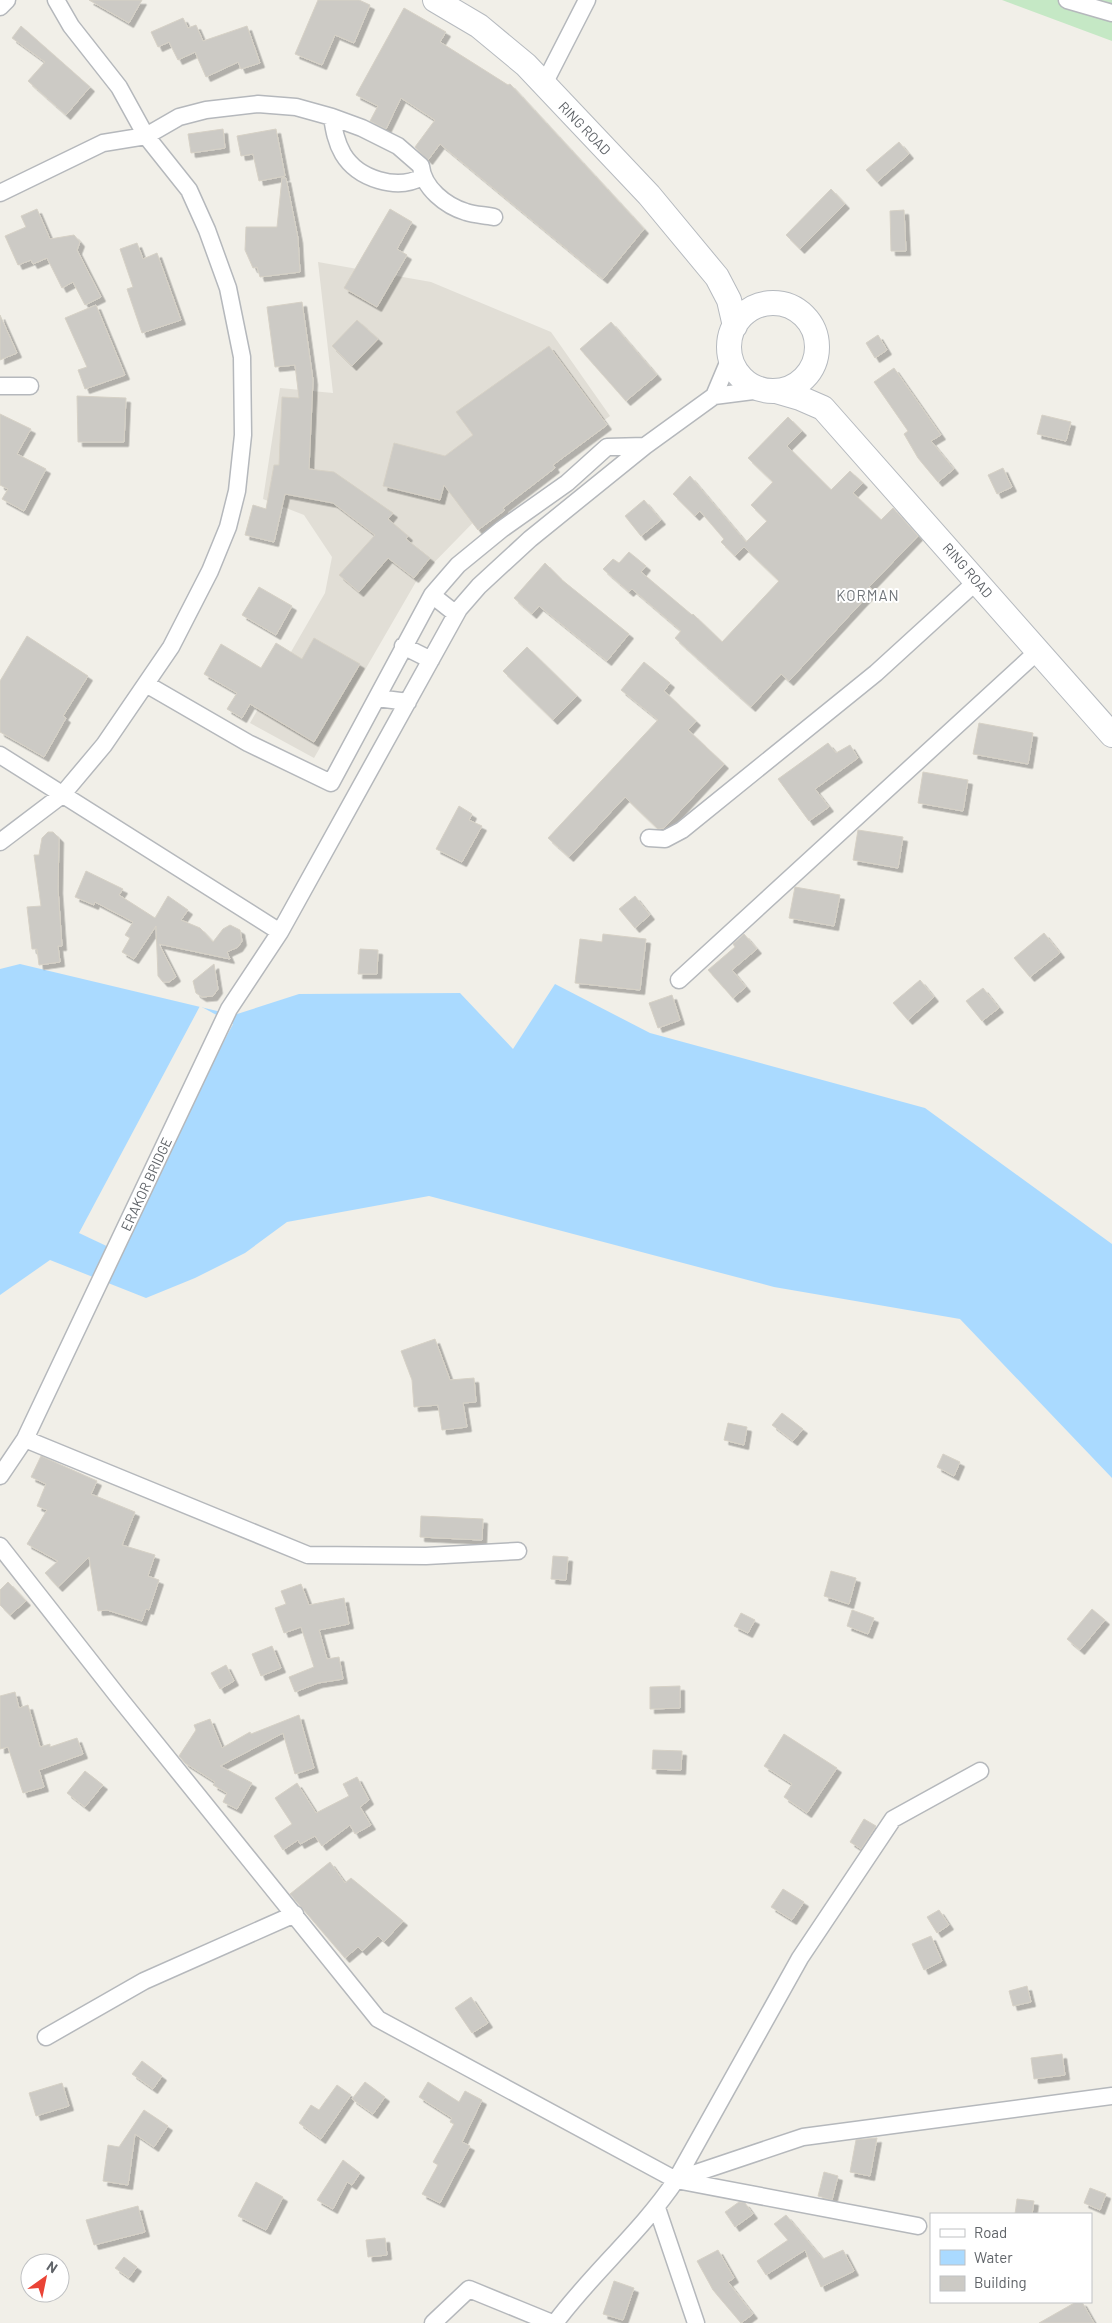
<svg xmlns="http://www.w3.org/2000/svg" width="1112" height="2323" viewBox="0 0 1112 2323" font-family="Barlow,sans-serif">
  <defs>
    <filter id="shadow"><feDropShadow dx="4.5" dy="4.5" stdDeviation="0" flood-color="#0004"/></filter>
  </defs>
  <rect width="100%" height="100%" fill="#f1efe8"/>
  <path fill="#e1ded6" d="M318,262L431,282L551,332L610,416L500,495L417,580L314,758L250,723L325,593L332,557L304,515L263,499L280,388L333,393Z"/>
  <path fill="#c5e8c5" d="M1002,0H1112V41Z"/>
  <path fill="#aadaff" d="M20,964L234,1015L299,994L460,993L513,1049L555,984L650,1033L925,1108L1112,1244V1478L960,1319L774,1287L429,1196L287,1222L245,1253L195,1278L146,1298L50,1260L0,1295V969Z"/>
  <path fill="#f1efe8" d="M200,1006L233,1024L115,1250L79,1233Z"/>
  <path fill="#cccac5" stroke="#d6d1c6" filter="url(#shadow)" d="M89,0H142L129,23Z
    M318,0H359L370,5L354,43L335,35L322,65L295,54Z
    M404,8L446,32L440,42L508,85L510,84L644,229L603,279L440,144L428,160L415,147L435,120L401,98L386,129L370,121L378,106L356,95Z
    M183,18L188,28L196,25L203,41L247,26L260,63L241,69L238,62L206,77L195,52L178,60L169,42L158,47L151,32Z
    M21,26L90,87L66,115L28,81L45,62L12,38Z
    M223,129L225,148L191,153L188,134Z
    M276,129L285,176L259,181L253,154L241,156L237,136Z
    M899,142L909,154L877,182L866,170Z
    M282,178H286L298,238L300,272L260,277L257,267L253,268L245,250L246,227H277Z
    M831,189L845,204L800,249L786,235Z
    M37,209L50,239L74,235L80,242L77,250L101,297L85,305L73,282L62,288L47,258L33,264L31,260L18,265L5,236L26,227L21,216Z
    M390,209L412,222L397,249L407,255L377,307L344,288Z
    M904,210L906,251H891L890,211Z
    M137,243L143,259L157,253L181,320L142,333L127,289L133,287L120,249Z
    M302,302L313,380L309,469L334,472L393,513L388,519L408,536L406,539L430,558L414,578L388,558L359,592L339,575L375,535L333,503L285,494L274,542L245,535L253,505L266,509L274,465H279L282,397L299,398L295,365L275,367L267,307Z
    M96,305L125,375L85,389L78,370L87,367L65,318Z
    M0,315L17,353L0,360Z
    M357,320L378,339L352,366L332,346Z
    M611,322L657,375L626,401L580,349Z
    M878,335L887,350L875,358L866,343Z
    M549,346L607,425L553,465L555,468L503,508L505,510L478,530L444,485L440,500L383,486L394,443L445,456L473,435L456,412Z
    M894,368L941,435L931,441L954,469L938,482L918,458L904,434L908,431L874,382Z
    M77,396L126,398L124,442H78Z
    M0,414L31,429L17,454L46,469L24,511L2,499L8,489L0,485Z
    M1042,415L1071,422L1066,441L1037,434Z
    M788,417L802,431L787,446L831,490L850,471L863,483L853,493L881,520L893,508L918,536L869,587L873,590L789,681L781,674L751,707L675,638L681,631L632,589L629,592L603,569L613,559L619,563L629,552L646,566L641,572L692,615L693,614L722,642L779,581L744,547L735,556L721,542L724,539L700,511L695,516L673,494L690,476L746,542L767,521L751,505L773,482L748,458Z
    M1003,468L1012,487L997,494L988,475Z
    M644,500L661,520L641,536L625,516Z
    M545,563L562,580L629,634L607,661L539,606L532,614L514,598Z
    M259,587L292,606L276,635L242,615Z
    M27,636L88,676L63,716L66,718L44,757L0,732V681Z
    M314,638L360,664L314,742L250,704L242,718L227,709L237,693L204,674L221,644L261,668L276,643L302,659Z
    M527,647L577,696L553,720L503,671Z
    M644,662L670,683L664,691L696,721L688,730L724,764L664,828L658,829L625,797L569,857L548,838L658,720L621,690Z
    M979,723L1033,733L1028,764L973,754Z
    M828,743L836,753L850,745L858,758L815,789L829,807L809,821L778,779Z
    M923,772L968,780L963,811L918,803Z
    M459,806L472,814L469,820L482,826L462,862L436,849Z
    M858,830L903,837L898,868L853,860Z
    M48,832H53L59,838L58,889L62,946H58L60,962L39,965L37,949H32L27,907L41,906L34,855H39L42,838Z
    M86,871L123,889L119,895L155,918L168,896L188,910L181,920L200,928L213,942L223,929L230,925L240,930L242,941L238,947L227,952L230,959L159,944L176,977L169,982H163L158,976L156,926L134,959L122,952L130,938L125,935L133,922L95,902L94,905L75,897Z
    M795,887L840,895L834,926L789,918Z
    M635,896L650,915L635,928L619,909Z
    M1044,933L1060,953L1030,977L1014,958Z
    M603,934L646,939L640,990L575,983L580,939L602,942Z
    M744,934L757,949L732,970L746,987L733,998L708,970L735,947L733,944Z
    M360,949L378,950L377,974H358Z
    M214,964L218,989L213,996L202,997L196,993L193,981Z
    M920,980L934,997L908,1020L893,1003Z
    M983,988L999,1008L982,1021L966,1001Z
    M672,995L680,1020L658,1028L649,1003Z
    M435,1339L450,1380L474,1378L476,1402L463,1403L467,1427L442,1430L438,1405L414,1407L412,1380L401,1351Z
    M782,1413L803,1429L793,1441L772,1425Z
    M728,1423L747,1427L744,1445L724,1440Z
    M943,1454L960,1462L954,1476L937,1467Z
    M41,1456L97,1481L91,1494L135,1512L122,1545L155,1555L148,1576L159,1580L149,1610L146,1609L142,1621L107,1610L98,1611L89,1557L58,1587L45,1573L58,1561L27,1544L47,1510L37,1506L46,1484L31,1477Z
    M421,1516L483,1519L482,1540L420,1537Z
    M553,1556L568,1557L566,1580L551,1579Z
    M831,1571L856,1578L849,1604L824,1596Z
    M8,1582L26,1601L10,1615L0,1605V1590Z
    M301,1584L309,1605L344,1598L349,1624L319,1630L327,1659L339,1657L343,1679L318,1683L295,1692L289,1677L314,1667L301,1627L284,1633L275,1608L286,1604L281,1591Z
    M1092,1609L1105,1620L1080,1650L1067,1639Z
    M852,1610L874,1618L868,1634L847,1626Z
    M741,1613L755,1620L748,1633L734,1626Z
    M272,1646L281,1668L261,1676L252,1654Z
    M226,1665L234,1681L220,1689L211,1673Z
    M680,1686V1708L650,1709V1687Z
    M15,1692L19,1708L28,1705L40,1747L50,1744V1747L77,1738L83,1754L39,1770L44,1787L23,1793L8,1747L0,1749V1696Z
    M299,1715L314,1768L295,1774L283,1733L220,1766L252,1783L237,1809L223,1802L227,1793L213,1785L215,1782L185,1763L179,1756L196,1730L194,1725L210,1719L222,1748L250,1732L251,1734Z
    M784,1734L837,1768L807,1813L784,1797L792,1784L764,1766Z
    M653,1750L682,1751L681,1770L652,1769Z
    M85,1771L103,1785L85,1807L67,1793Z
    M357,1777L369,1800L360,1807L371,1825L355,1834L350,1825L322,1846L315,1836L300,1844L298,1840L283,1850L274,1836L292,1824L275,1798L297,1783L316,1813L349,1796L343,1784Z
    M864,1819L876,1826L861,1849L850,1842Z
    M330,1862L345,1883L351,1878L403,1921L384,1942L378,1936L362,1951L358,1947L345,1958L290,1894Z
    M783,1889L804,1902L792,1920L771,1907Z
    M939,1910L949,1925L937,1933L927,1917Z
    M931,1936L942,1961L924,1970L912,1944Z
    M1027,1986L1031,2002L1013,2006L1009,1991Z
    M471,1997L488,2023L472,2033L455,2008Z
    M1062,2054L1065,2075L1034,2079L1031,2058Z
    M142,2061L162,2076L153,2089L132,2074Z
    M365,2082L385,2097L373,2114L352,2099Z
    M428,2082L459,2102L465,2091L482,2100L462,2142L470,2146L440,2203L422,2194L438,2165L433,2162L454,2124L450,2122L452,2118L419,2097Z
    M62,2083L69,2106L36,2116L29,2093Z
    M337,2085L351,2095L321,2139L299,2123L311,2105L319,2110Z
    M144,2110L168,2126L154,2147L135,2134L128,2185L103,2181L108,2145L119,2147Z
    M877,2138L870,2176L850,2172L856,2140Z
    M343,2160L360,2173L352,2185L347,2182L333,2209L317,2200Z
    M824,2172L838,2176L832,2200L818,2196Z
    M256,2182L283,2197L266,2230L238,2216Z
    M1090,2188L1106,2194L1100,2210L1084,2203Z
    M1017,2199L1034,2201L1032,2214H1015Z
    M739,2202L745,2203L753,2214L735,2227L725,2212Z
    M138,2206L145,2232L94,2245L86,2220Z
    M786,2215L823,2259L843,2250L854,2271L821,2287L805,2250L766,2275L757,2261L788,2240L774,2224Z
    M385,2238L387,2255L368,2257L366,2240Z
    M718,2250L734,2278L728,2282L753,2314L741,2323L713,2290L697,2261Z
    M124,2257L137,2267L129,2278L115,2268Z
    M614,2281L634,2288L623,2320L603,2314Z
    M1076,2302H1082L1094,2323H1039Z"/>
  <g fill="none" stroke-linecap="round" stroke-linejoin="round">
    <g stroke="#b5b8bc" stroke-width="19">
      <path id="minor" d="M1067,0L1112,13
        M0,7L7,0
        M544,84L587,0
        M332,117C334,130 336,142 343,154C358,179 397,191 422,177
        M0,193L103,143L146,136L179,117L206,110L258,104L296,107L332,117L362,128L398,146L421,166C423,188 446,206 466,212C475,215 485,215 494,217
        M0,386H30
        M714,396L730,358
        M432,595L456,614
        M403,646L431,660
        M146,684L248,743L331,783L432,595L458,565L502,529L567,483L607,447L645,446
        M377,698L408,702
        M0,755L280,932
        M649,838L665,839L682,830L876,673L978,580
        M0,842L62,795L104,745L171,647L210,571L228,527L237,491L243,435L242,357L228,288L207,230L189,190L146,136L119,87L71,26L56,0
        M679,980L1038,651
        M25,1439L308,1555L426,1556L518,1551
        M0,1476L25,1439L229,1009L280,932L459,609L479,586L530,539L645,446L714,396L761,390
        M0,1546L120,1699L378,2019L676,2180L918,2226
        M46,2037L144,1981L295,1914
        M678,2179L803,2137L1112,2096
        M657,2208L696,2323
        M433,2323L469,2289L552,2323
        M555,2323C592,2273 641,2232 676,2180L800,1958L893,1819L980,1771"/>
    </g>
    <g stroke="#b6babf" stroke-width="26">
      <path id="secondary" d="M435,0L479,26L526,65L649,195L717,277L729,300L735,326
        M729 347a44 44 0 1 1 88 0a44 44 0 1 1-88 0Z
        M776,391L800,398L823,408L1112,735"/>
    </g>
    <use href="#minor" stroke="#fff" stroke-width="16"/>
    <use href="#secondary" stroke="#fff" stroke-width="24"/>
  </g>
  <g text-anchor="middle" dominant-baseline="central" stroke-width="4" stroke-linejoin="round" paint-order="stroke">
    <g font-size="14" fill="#5f6368" stroke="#fff">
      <text transform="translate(585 128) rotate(46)">RING ROAD</text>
      <text transform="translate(968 570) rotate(49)">RING ROAD</text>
      <text transform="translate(146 1184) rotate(-65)">ERAKOR BRIDGE</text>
    </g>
    <g font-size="15" letter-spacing="1" fill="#70757a" stroke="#fff">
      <text x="868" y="595">KORMAN</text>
    </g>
  </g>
  <rect x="930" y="2213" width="162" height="90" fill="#ffffff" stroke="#bfc1c3"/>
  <rect x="940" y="2229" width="25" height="8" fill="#ffffff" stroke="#bfc1c3"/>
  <text x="974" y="2238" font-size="15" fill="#5f6368">Road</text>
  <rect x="940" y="2250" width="25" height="15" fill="#aadaff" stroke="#bfc1c3"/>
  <text x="974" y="2263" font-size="15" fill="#5f6368">Water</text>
  <rect x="940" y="2276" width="25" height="15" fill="#cccac5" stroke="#bfc1c3"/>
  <text x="974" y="2288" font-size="15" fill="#5f6368">Building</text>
  <g transform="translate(45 2278) rotate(33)"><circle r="24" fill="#ffffff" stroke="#bfc1c3"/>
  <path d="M0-4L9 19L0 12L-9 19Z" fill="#ea4335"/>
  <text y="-8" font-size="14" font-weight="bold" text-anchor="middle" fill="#5f6368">N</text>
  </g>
</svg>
